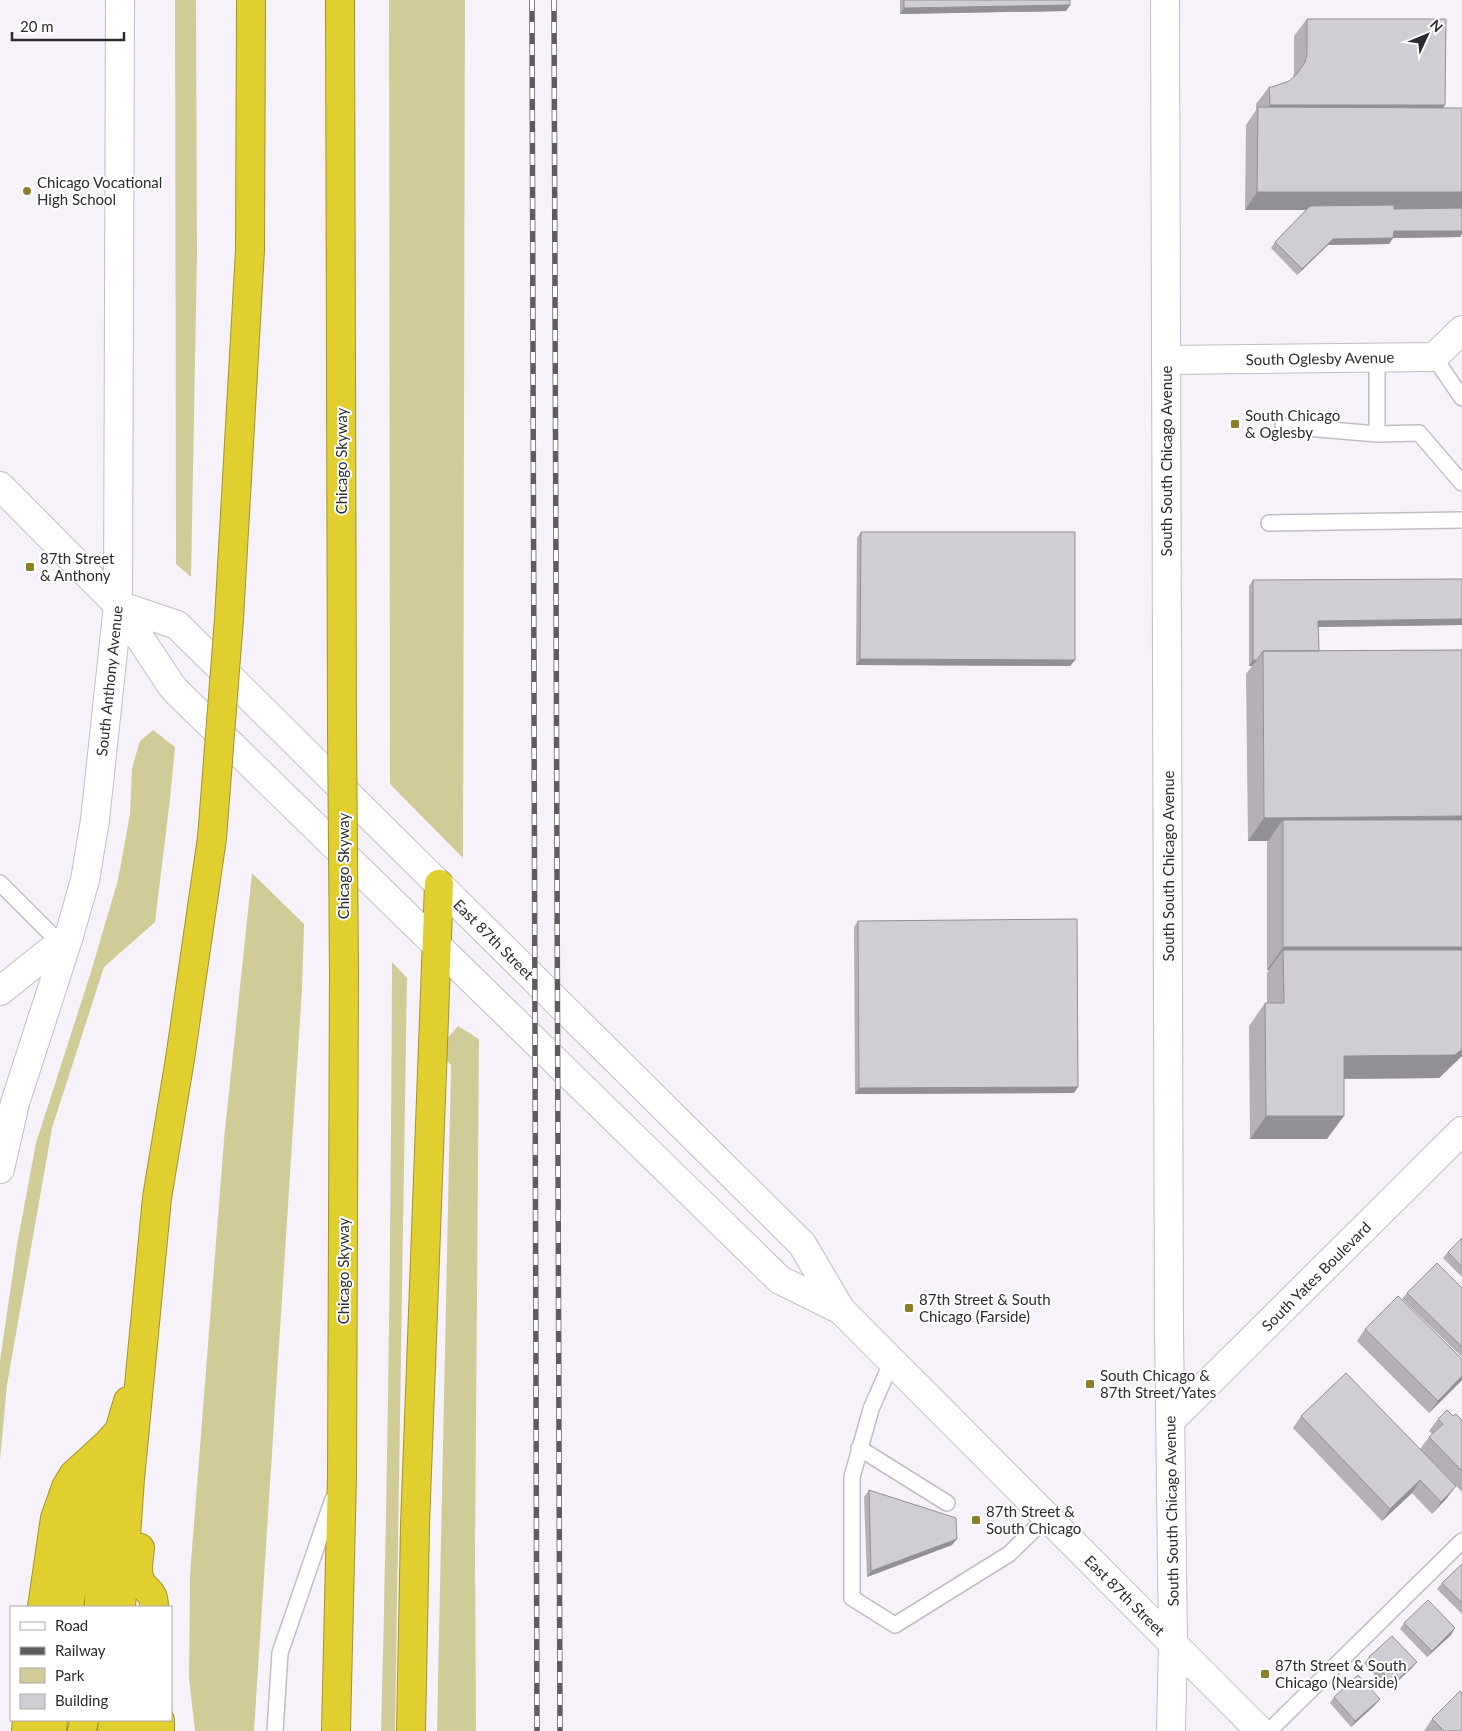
<svg xmlns="http://www.w3.org/2000/svg" width="1462" height="1731" viewBox="0 0 1462 1731" font-family="Lato,sans-serif">
  <rect width="100%" height="100%" fill="#f7f2f9"/>
  <path fill="#d1cb98" d="M175,0H196L197,255L191,577L176,564Z
    M389,0H465L463,858L390,784Z
    M153,730L175,747L170,799L155,922L104,967L52,1128L7,1385L0,1460V1361L17,1245L36,1143L90,975L118,880L130,814L132,768L140,741Z
    M252,873L304,924L302,989L254,1731H195L189,1678L190,1575L224,1140Z
    M392,962L407,978L395,1731H381C388,1475 391,1219 392,962Z
    M458,1026L479,1039L475,1553L476,1731H437L451,1065L443,1056L448,1038Z"/>
  <g fill="none" stroke-linecap="round" stroke-linejoin="round">
    <g stroke="#c2bdc4" stroke-width="18">
      <path id="lane" d="M1434,357L1462,398
        M1377,358V434L1419,433L1462,483
        M1283,426L1377,434
        M1269,523L1462,520
        M0,883L60,943
        M892,1361L871,1409L852,1477V1598L895,1625L1009,1554L1047,1517
        M859,1448L947,1503
        M275,1731L280,1653L333,1499
        M1269,1731L1462,1541"/>
    </g>
    <g stroke="#c2bdc4" stroke-width="30">
      <path id="street" d="M1166,360L1434,357L1462,330
        M0,991L69,936"/>
    </g>
    <g stroke="#c2bdc4" stroke-width="30">
      <path id="secondary" d="M1165,0L1169,1328L1173,1643L1171,1731
        M0,486L118,605L171,685L177,692L780,1280L841,1310
        M118,605L177,625L802,1244L841,1310L1260,1731
        M0,1169L15,1103L69,936L85,880L95,820L118,605L120,0
        M1170,1421L1462,1131"/>
    </g>
    <g stroke="#a2952f" stroke-width="30">
      <path id="highway" d="M340,0L342,730
        M229,619L250,250L251,0
        M106,1456L110,1538
        M140,1548C139,1558 136,1570 140,1580C146,1593 154,1589 154,1607
        M42,1607L55,1518L66,1487L73,1475L108,1443L119,1431L128,1401
        M69,1607L74,1573L77,1495
        M99,1607C99,1585 101,1563 98,1541C97,1533 93,1526 92,1518C86,1494 92,1473 104,1451
        M121,1607L130,1479L157,1198L180,1059L212,838
        M160,1720V1731
        M26,1731L27,1720
        M52,1731L53,1720
        M82,1731L84,1720
        M112,1731L113,1720
        M140,1731V1720
        M336,1731L342,1475L344,971
        M411,1731L415,1526L439,884"/>
    </g>
    <use href="#lane" stroke="#fff" stroke-width="15"/>
    <use href="#street" stroke="#fff" stroke-width="28"/>
    <use href="#secondary" stroke="#fff" stroke-width="28"/>
    <use href="#highway" stroke="#e1ce2f" stroke-width="28"/>
    <g stroke="#5f5c60" stroke-width="5.5">
      <path id="rail" d="M532,0L537,1731
        M554,0L560,1731"/>
    </g>
    <use href="#rail" stroke="#fff" stroke-width="4" stroke-dasharray="11" stroke-linecap="butt"/>
    <g stroke="#a2952f" stroke-width="30" stroke-linecap="butt">
      <path id="highway-bridge" d="M342,730L344,971
        M212,838L229,619"/>
    </g>
    <use href="#highway-bridge" stroke="#e1ce2f" stroke-width="28"/>
  </g>
  <path fill="#b4b0b6" d="M900,0H1070V5L1066,11L900,14Z
    M1307,19L1443,108L1461,208H1462V234L1460,237L1393,238L1389,244L1328,245L1297,275L1271,248L1275,242L1307,210H1245L1246,125L1256,110V104L1269,87H1272L1289,81L1293,78L1294,72V36Z
    M861,532L1075,660L1070,666L856,665L857,538Z
    M1462,579V625L1318,627L1319,651L1462,650V1056L1439,1078L1344,1079L1327,1139H1250L1249,1026L1265,1003H1267V973L1269,970H1267V843L1268,841H1248L1246,674L1252,666H1249V586L1253,580Z
    M858,921L1074,1093L855,1094L854,927Z
    M1462,1238V1277L1443,1258L1448,1252Z
    M1462,1288V1357L1402,1299L1407,1293Z
    M1365,1329L1462,1359V1380L1429,1413L1357,1341Z
    M1346,1373L1447,1498L1432,1514L1412,1493L1382,1521L1293,1428L1301,1416Z
    M1453,1416L1462,1420V1492L1420,1449L1429,1437L1432,1434L1429,1431L1438,1419Z
    M869,1490L952,1545L867,1577L864,1497Z
    M1462,1564V1614L1437,1589L1442,1583Z
    M1404,1623L1451,1635L1427,1657L1400,1629Z
    M1369,1657L1417,1662L1412,1668L1388,1690L1364,1663Z
    M1462,1692V1731H1424L1432,1719Z
    M1334,1697L1375,1705L1351,1727L1330,1703Z"/>
  <path fill="#929094" d="M1070,5L1066,11L900,14L904,8Z
    M1270,105H1445L1433,123L1258,121Z
    M1257,192H1462V207L1460,210H1245Z
    M1394,231H1462V234L1460,237L1393,238L1389,244L1328,245L1297,275L1302,269L1333,239Z
    M1462,619V625L1314,627L1318,621Z
    M860,659L1075,660L1070,666L856,665Z
    M1253,660H1257L1252,666H1249Z
    M1462,816V837L1283,820L1268,841H1248L1264,818Z
    M1283,947H1462V968L1283,950L1269,970H1267Z
    M1462,1049V1056L1461,1057L1439,1078L1328,1079L1344,1056Z
    M1078,1087L1074,1093L855,1094L859,1088Z
    M1266,1116H1344L1327,1139H1250Z
    M1462,1376V1380L1429,1413L1438,1401Z
    M1420,1480L1412,1493L1382,1521L1390,1509Z
    M1456,1486L1447,1498L1432,1514L1441,1502Z
    M957,1539L952,1545L867,1577L871,1571Z
    M1455,1628L1451,1635L1427,1657L1432,1651Z
    M1417,1662L1412,1668L1388,1690L1393,1684Z
    M1380,1699L1375,1705L1351,1727L1355,1721Z"/>
  <path fill="#d1cdd4" stroke="#929094" d="M904,0H1070V5L904,8Z
    M1307,19H1446L1445,105H1270L1269,87H1272L1289,81L1297,74L1305,62L1307,54Z
    M1258,107L1462,108V192H1257Z
    M1394,205V209L1462,208V231H1394L1393,238L1333,239L1302,269L1275,242L1310,206Z
    M861,532H1075V660L860,659Z
    M1462,579V619L1318,621L1319,651H1263L1257,660H1253V580Z
    M1462,650V816L1264,818L1263,651Z
    M1283,820H1462V947H1283Z
    M1077,919L1078,1087L859,1088L858,921Z
    M1283,950H1462V1049L1455,1055L1344,1056V1116H1266L1265,1003H1284Z
    M1462,1238V1267L1448,1252Z
    M1437,1263L1462,1288V1347L1407,1293Z
    M1398,1296L1462,1359V1376L1438,1401L1365,1329Z
    M1346,1373L1456,1486L1441,1502L1420,1480L1390,1509L1301,1416Z
    M1447,1410L1453,1416L1456,1414L1462,1420V1471L1429,1437L1443,1424L1438,1419Z
    M869,1490L956,1518L957,1539L871,1571Z
    M1462,1564V1603L1442,1583Z
    M1428,1600L1455,1628L1432,1651L1404,1623Z
    M1392,1636L1417,1662L1393,1684L1369,1657Z
    M1358,1675L1380,1699L1355,1721L1334,1697Z
    M1460,1691L1462,1694V1731H1444L1432,1719Z"/>
  <g fill="#8b8027" stroke="#fff" stroke-width="2">
    <circle cx="27" cy="191" r="5"/>
    <rect x="1230" y="419" width="10" height="10" rx="2.5"/>
    <rect x="25" y="562" width="10" height="10" rx="2.5"/>
    <rect x="904" y="1303" width="10" height="10" rx="2.5"/>
    <rect x="1085" y="1379" width="10" height="10" rx="2.5"/>
    <rect x="971" y="1515" width="10" height="10" rx="2.5"/>
    <rect x="1260" y="1669" width="10" height="10" rx="2.5"/>
  </g>
  <g text-anchor="middle" dominant-baseline="central" stroke-width="4" stroke-linejoin="round" paint-order="stroke">
    <g font-size="15" fill="#2d2b2e" stroke="#fff" text-anchor="start">
      <text x="37" y="182">Chicago Vocational<tspan x="37" dy="17">High School</tspan></text>
      <text x="1245" y="415">South Chicago<tspan x="1245" dy="17">&amp; Oglesby</tspan></text>
      <text x="40" y="558">87th Street<tspan x="40" dy="17">&amp; Anthony</tspan></text>
      <text x="919" y="1299">87th Street &amp; South<tspan x="919" dy="17">Chicago (Farside)</tspan></text>
      <text x="1100" y="1375">South Chicago &amp;<tspan x="1100" dy="17">87th Street/Yates</tspan></text>
      <text x="986" y="1511">87th Street &amp;<tspan x="986" dy="17">South Chicago</tspan></text>
      <text x="1275" y="1665">87th Street &amp; South<tspan x="1275" dy="17">Chicago (Nearside)</tspan></text>
    </g>
    <g font-size="15" fill="#2d2b2e" stroke="#fff">
      <text transform="translate(1320 358) rotate(-1)">South Oglesby Avenue</text>
      <text transform="translate(341 461) rotate(-90)">Chicago Skyway</text>
      <text transform="translate(1166 461) rotate(-90)">South South Chicago Avenue</text>
      <text transform="translate(109 681) rotate(-84)">South Anthony Avenue</text>
      <text transform="translate(343 866) rotate(-90)">Chicago Skyway</text>
      <text transform="translate(1168 866) rotate(-90)">South South Chicago Avenue</text>
      <text transform="translate(494 939) rotate(45)">East 87th Street</text>
      <text transform="translate(343 1271) rotate(-90)">Chicago Skyway</text>
      <text transform="translate(1316 1276) rotate(-45)">South Yates Boulevard</text>
      <text transform="translate(1171 1511) rotate(-91)">South South Chicago Avenue</text>
      <text transform="translate(1125 1595) rotate(45)">East 87th Street</text>
    </g>
  </g>
  <rect x="10" y="1606" width="162" height="115" fill="#ffffff" stroke="#abaaab"/>
  <rect x="20" y="1622" width="25" height="8" fill="#ffffff" stroke="#abaaab"/>
  <text x="55" y="1631" font-size="15" fill="#2d2b2e">Road</text>
  <rect x="20" y="1647" width="25" height="8" fill="#5f5c60" stroke="#abaaab"/>
  <text x="55" y="1656" font-size="15" fill="#2d2b2e">Railway</text>
  <rect x="20" y="1668" width="25" height="15" fill="#d1cb98" stroke="#abaaab"/>
  <text x="55" y="1681" font-size="15" fill="#2d2b2e">Park</text>
  <rect x="20" y="1694" width="25" height="15" fill="#d1cdd4" stroke="#abaaab"/>
  <text x="55" y="1706" font-size="15" fill="#2d2b2e">Building</text>
  <g transform="translate(1427 35) rotate(46)" stroke="#ffffff" stroke-width="4" paint-order="stroke">
  <path d="M0-4L9 19L0 12L-9 19Z" fill="#2d2b2e"/>
  <text y="-8" font-size="14" font-weight="bold" text-anchor="middle" fill="#2d2b2e">N</text>
  </g>
  <path d="M12 32v8h112v-8" fill="none" stroke="#2d2b2e" stroke-width="2.5"/>
  <text x="20" y="32" font-size="15" fill="#2d2b2e" stroke="#ffffff" stroke-width="4" paint-order="stroke">20 m</text>
</svg>
